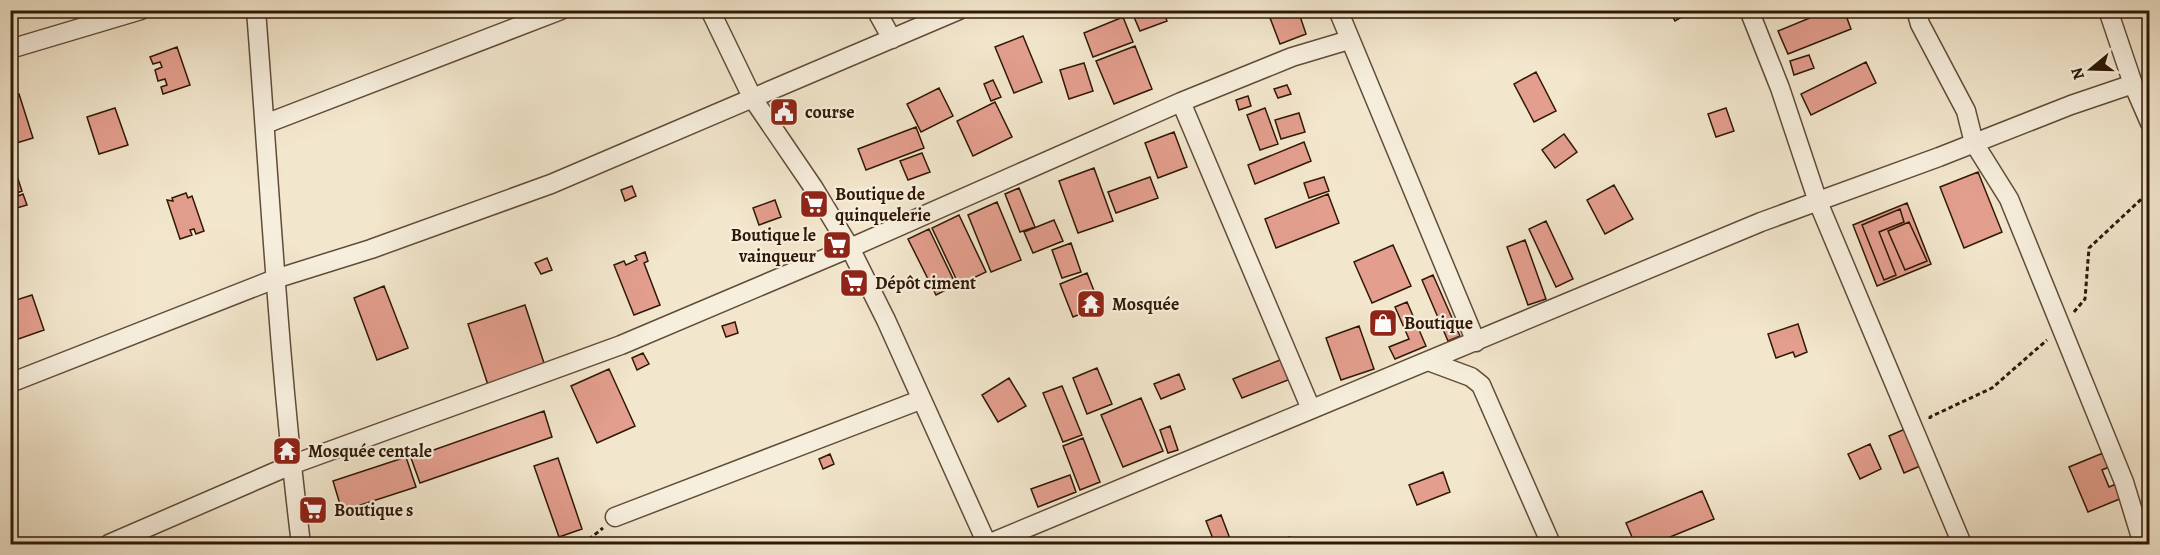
<svg xmlns="http://www.w3.org/2000/svg" width="2160" height="555" viewBox="0 0 2160 555" font-family="Alegreya,serif">
  <rect width="100%" height="100%" fill="#f2e6cc"/>
  <filter id="stains"><feTurbulence type="fractalNoise" baseFrequency=".00333" numOctaves="4"/><feColorMatrix values="0 0 0 0 .2 0 0 0 0 .09 0 0 0 0 .02 0 0 0 .5 -.17"/></filter>
  <radialGradient id="worn" r=".72"><stop offset=".6" stop-color="#630" stop-opacity="0"/><stop offset="1" stop-color="#630" stop-opacity=".3"/></radialGradient>
  <path fill="#e39e8d" stroke="#2f1806" stroke-width="1.5" d="M1131,10H1163L1167,21L1140,31Z
    M1267,10H1298L1306,34L1280,44Z
    M1669,10H1694L1675,21Z
    M1829,10H1844L1851,29L1788,54L1778,31Z
    M1123,17L1133,42L1093,57L1084,33Z
    M1023,36L1042,82L1014,93L995,47Z
    M1135,46L1152,89L1114,104L1096,61Z
    M177,47L190,85L163,94L161,87L167,85L165,79L158,81L155,70L162,67L160,62L153,64L150,57Z
    M1809,55L1814,68L1794,75L1790,61Z
    M1866,62L1876,83L1811,115L1801,94Z
    M1084,63L1093,91L1069,99L1060,70Z
    M1536,72L1556,111L1534,122L1514,84Z
    M993,80L1001,97L991,101L984,84Z
    M1287,85L1291,94L1278,98L1274,89Z
    M939,88L953,116L921,132L907,104Z
    M19,94L33,138L10,145V96Z
    M1248,96L1251,106L1239,110L1236,100Z
    M995,102L1012,137L973,156L957,121Z
    M115,108L128,145L99,154L87,117Z
    M1265,108L1278,144L1260,150L1247,115Z
    M1726,108L1734,131L1716,137L1708,114Z
    M1299,113L1305,132L1281,139L1275,120Z
    M916,127L924,148L866,170L858,149Z
    M1174,132L1187,167L1158,178L1145,143Z
    M1564,134L1577,152L1555,168L1542,150Z
    M1304,142L1311,161L1255,184L1248,165Z
    M922,153L930,172L908,180L900,161Z
    M1094,168L1113,221L1078,233L1059,181Z
    M1978,172L2002,232L1964,248L1940,187Z
    M10,173H16L22,191L17,193L18,196L23,194L27,205L10,210Z
    M1150,177L1158,198L1116,213L1108,192Z
    M1324,177L1329,191L1309,198L1304,183Z
    M1614,185L1633,219L1605,234L1587,200Z
    M632,186L636,196L625,201L621,190Z
    M1019,188L1035,227L1020,232L1005,194Z
    M186,193L188,198L192,196L204,231L196,234L194,229L190,230L192,235L180,239L167,200L173,201L172,198Z
    M1328,194L1339,223L1276,248L1265,219Z
    M775,200L781,217L759,225L753,208Z
    M997,202L1021,260L991,272L968,215Z
    M1907,203L1931,264L1877,286L1853,225Z
    M1900,209L1904,222L1879,232L1896,275L1884,280L1862,225Z
    M959,215L986,272L959,285L932,228Z
    M1054,220L1063,241L1033,253L1024,232Z
    M1546,221L1573,279L1556,287L1529,229Z
    M1909,222L1927,261L1905,270L1888,231Z
    M929,229L956,285L936,295L908,239Z
    M1525,240L1546,299L1528,305L1507,247Z
    M1071,243L1081,272L1062,278L1052,250Z
    M1393,245L1411,286L1372,303L1354,262Z
    M645,252L648,261L644,263L660,305L634,315L614,265L624,261L626,265L637,260L635,256Z
    M547,258L552,270L541,274L535,263Z
    M1087,273L1100,306L1073,317L1060,284Z
    M1433,275L1460,336L1448,341L1422,280Z
    M384,286L408,348L377,360L354,298Z
    M32,295L44,330L10,342V302Z
    M1407,302L1426,346L1395,359L1389,347L1409,339L1395,307Z
    M525,305L545,366L488,385L468,324Z
    M735,322L738,333L726,337L722,326Z
    M1798,324L1807,352L1795,357L1793,352L1776,358L1768,334Z
    M1359,326L1374,369L1341,380L1326,338Z
    M643,353L649,364L637,370L632,358Z
    M1285,358L1293,378L1242,398L1233,379Z
    M1097,368L1112,404L1087,414L1073,378Z
    M609,369L635,426L597,443L571,386Z
    M1179,374L1185,389L1161,399L1154,384Z
    M1009,378L1026,406L998,422L982,395Z
    M1062,386L1082,435L1063,442L1043,393Z
    M1141,398L1163,451L1123,467L1101,415Z
    M544,411L552,437L420,483L411,458Z
    M1170,426L1178,450L1168,453L1160,430Z
    M1905,429L1920,466L1904,473L1889,436Z
    M1083,438L1100,482L1080,490L1063,446Z
    M1870,444L1881,469L1860,479L1848,454Z
    M2103,453L2109,467L2102,470L2109,487L2116,484L2122,498L2088,512L2069,467Z
    M830,454L834,464L823,469L819,459Z
    M406,457L416,487L342,511L333,481Z
    M558,458L582,529L559,537L534,466Z
    M1443,472L1450,492L1417,505L1409,485Z
    M1070,475L1076,492L1038,507L1031,489Z
    M1702,491L1714,519L1653,544H1635L1626,523Z
    M1221,515L1232,544H1215L1206,521Z
    M1290,537L1293,544H1271Z"/>
  <g fill="none" stroke-linecap="round" stroke-linejoin="round">
    <g stroke="#604c38" stroke-width="21">
      <path id="minor" d="M256,10C270,189 279,367 301,544
        M710,10L753,99L813,187L850,248L886,320L987,544
        M876,10L892,39
        M1338,10L1476,342
        M1749,10L1780,88L1818,202L1962,544
        M1916,10L1920,24L1966,111L1974,143L2009,199L2124,482L2143,544
        M2108,10L2133,84L2150,123
        M10,49L141,10
        M1181,102L1311,409
        M265,124L561,10
        M1428,361L1471,377L1481,385L1551,544
        M10,383L275,279L371,249L551,184L959,10
        M615,517L920,400
        M109,544L291,465L621,345L850,248L1181,102L1292,57L1349,40
        M988,544L1761,222L1939,157L2071,105L2133,84"/>
    </g>
    <path stroke="#2f1806" stroke-width="3" stroke-dasharray="4.5 3" stroke-linecap="butt" d="M2074,312L2085,299L2089,248L2150,191
      M1930,419V417L1992,388L2047,340
      M583,544L603,528"/>
    <use href="#minor" stroke="#f7efde" stroke-width="18"/>
  </g>
  <defs>
    <g id="civic-square" transform="scale(1.5)"><rect x="-9" y="-9" width="18" height="18" rx="4" fill="#8f2418" stroke="#f7efde"/><path d="M-.6-6.5H3V-4.5H.6V-3L4-1V1h2V6H-6V1h2V-1L-.6-3ZM-1.2 2.5V6h2.4V2.5Z" fill="#fff"/></g>
    <g id="supermarket-square" transform="scale(1.5)"><rect x="-9" y="-9" width="18" height="18" rx="4" fill="#8f2418" stroke="#f7efde"/><path d="M-6-5.5h2.5l.6 2H6L4.5 2H-2.5L-4.4-4H-6ZM-1.5 3.2a1.3 1.3 0 1 0 .1 0ZM3 3.2a1.3 1.3 0 1 0 .1 0Z" fill="#fff"/></g>
    <g id="temple-square" transform="scale(1.5)"><rect x="-9" y="-9" width="18" height="18" rx="4" fill="#8f2418" stroke="#f7efde"/><path d="M0-6L5-2H3V0L6.5 2.5H4V6H1.5V3h-3V6H-4V2.5H-6.5L-3 0V-2H-5Z" fill="#fff"/></g>
    <g id="shop-square" transform="scale(1.5)"><rect x="-9" y="-9" width="18" height="18" rx="4" fill="#8f2418" stroke="#f7efde"/><path d="M-5-2.5h2.3a2.7 3.5 0 0 1 5.4 0H5L5.5 6h-11ZM-1.5-2.5h3a1.5 2.3 0 0 0-3 0Z" fill="#fff"/></g>
  </defs>
  <g fill-rule="evenodd">
    <use href="#civic-square" x="784" y="112"/>
    <use href="#supermarket-square" x="814" y="204"/>
    <use href="#supermarket-square" x="837" y="245"/>
    <use href="#supermarket-square" x="854" y="283"/>
    <use href="#temple-square" x="1091" y="304"/>
    <use href="#shop-square" x="1383" y="323"/>
    <use href="#temple-square" x="287" y="451"/>
    <use href="#supermarket-square" x="313" y="510"/>
  </g>
  <g text-anchor="middle" dominant-baseline="central" stroke-width="4.5" stroke-linejoin="round" paint-order="stroke">
    <g font-size="18" font-weight="bold" fill="#2f1806" stroke="#f7efde" text-anchor="start">
      <text x="805" y="112">course</text>
      <text x="835" y="194">Boutique de<tspan x="835" dy="21">quinquelerie</tspan></text>
      <text x="816" y="235" text-anchor="end">Boutique le<tspan x="816" dy="21">vainqueur</tspan></text>
      <text x="875" y="283">Dépôt ciment</text>
      <text x="1112" y="304">Mosquée</text>
      <text x="1404" y="323">Boutique</text>
      <text x="308" y="451">Mosquée centale</text>
      <text x="334" y="510">Boutique s</text>
    </g>
  </g>
  <rect width="2160" height="555" fill="none" stroke="#f2e6cc" stroke-width="36"/>
  <rect x="12" y="12" width="2136" height="531" fill="none" stroke="#2f1806" stroke-width="3"/>
  <rect x="18" y="18" width="2124" height="519" fill="none" stroke="#2f1806" stroke-width="1.5"/>
  <g transform="translate(2091 69) rotate(251)" stroke="#f7efde" stroke-width="4.5" paint-order="stroke">
  <path d="M0-4.5L10 22L0 15L-10 22Z" fill="#2f1806"/>
  <text y="-9" font-size="16" font-weight="bold" text-anchor="middle" fill="#2f1806">N</text>
  </g>
  <rect width="100%" height="100%" filter="url(#stains)"/>
  <rect width="100%" height="100%" fill="url(#worn)"/>
</svg>
